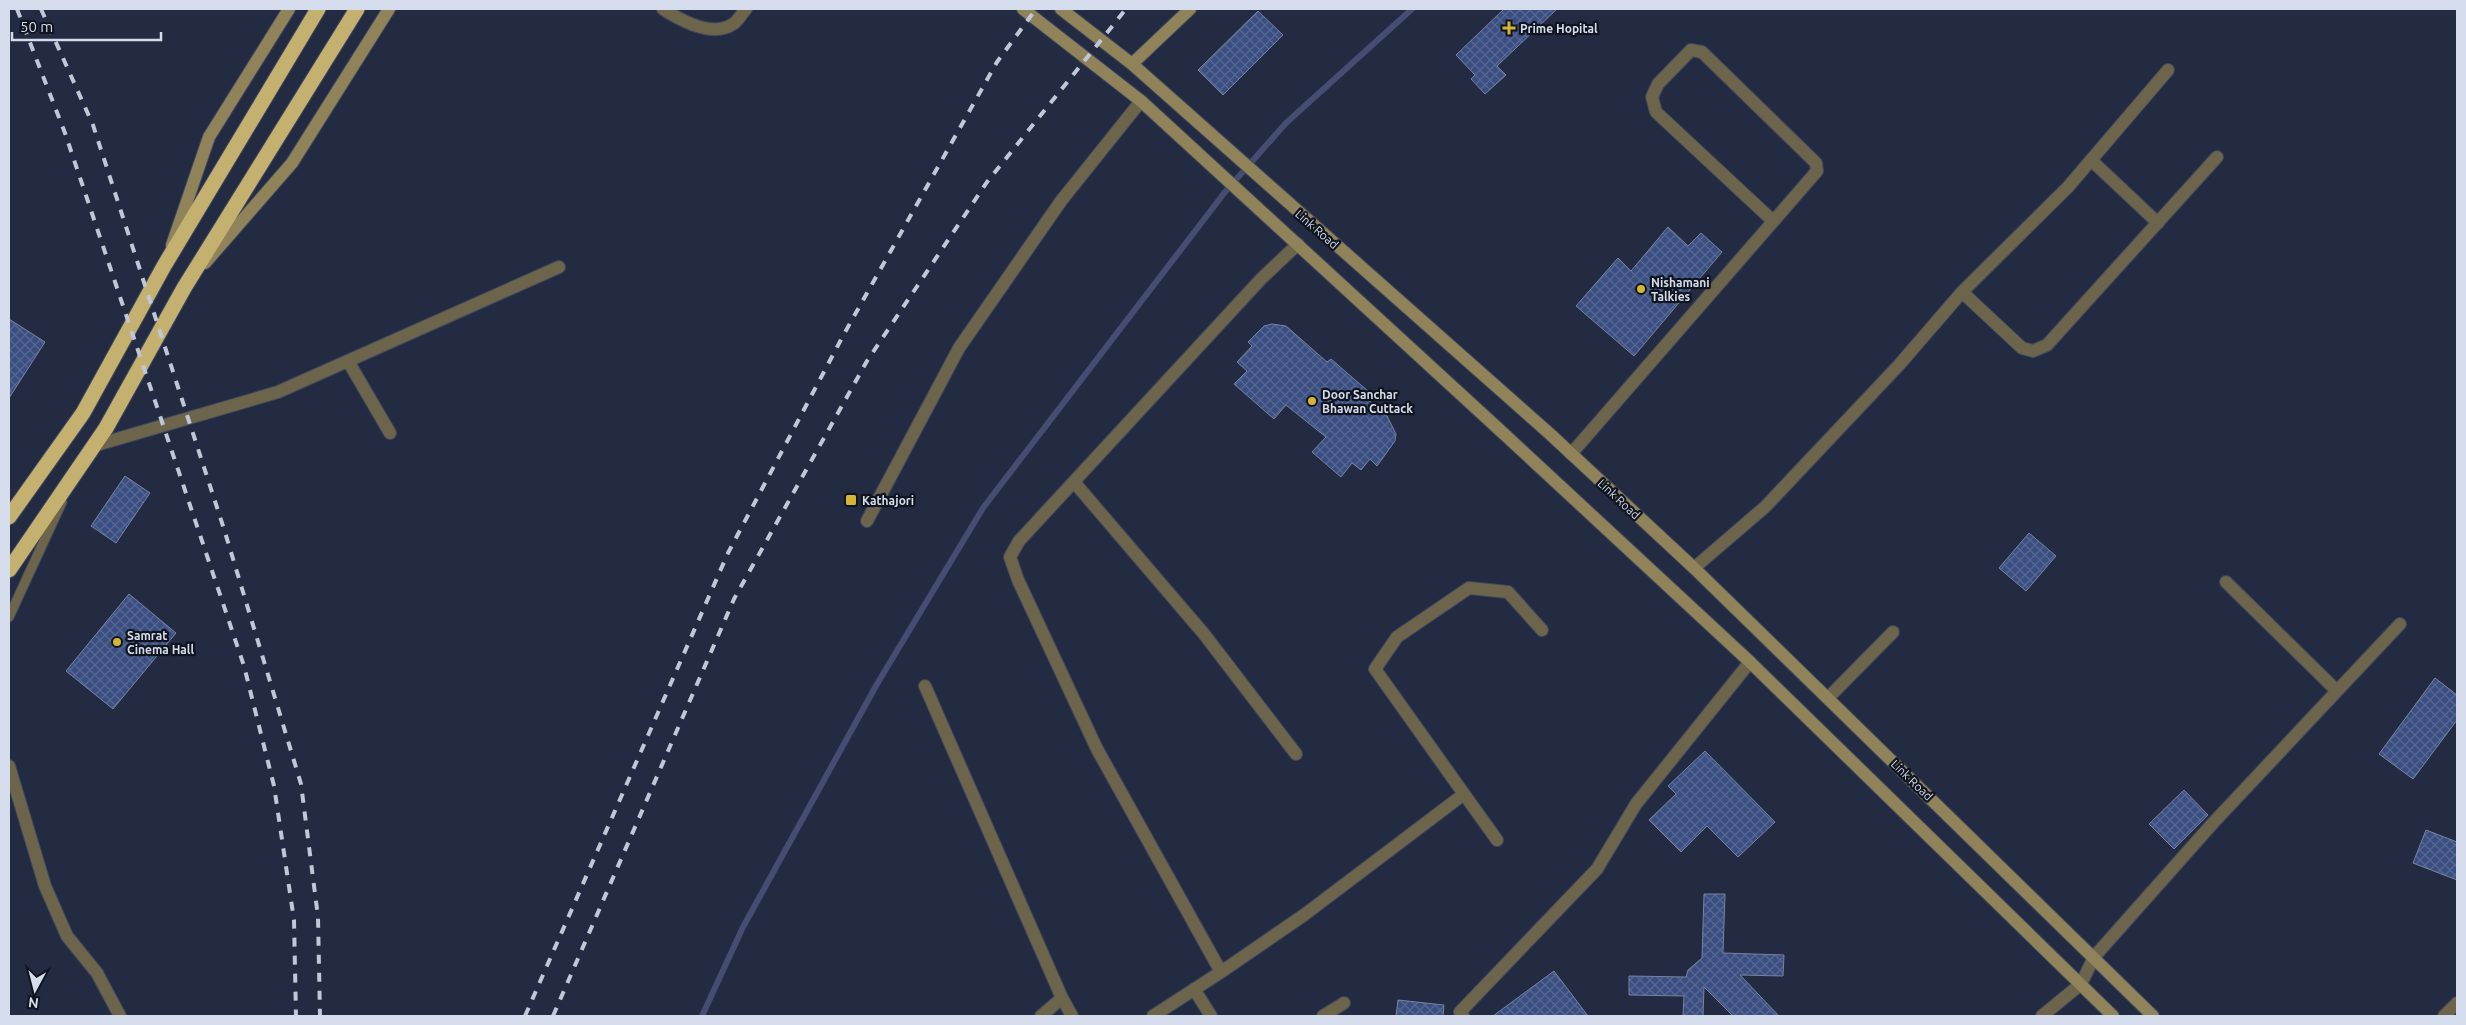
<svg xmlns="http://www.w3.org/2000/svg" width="2466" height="1025" viewBox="0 0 2466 1025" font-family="Ubuntu,sans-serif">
  <defs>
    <pattern id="building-cross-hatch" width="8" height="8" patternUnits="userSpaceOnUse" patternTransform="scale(1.25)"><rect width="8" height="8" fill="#3b4e81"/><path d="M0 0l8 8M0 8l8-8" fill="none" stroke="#566793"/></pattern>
  </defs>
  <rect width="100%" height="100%" fill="#232b42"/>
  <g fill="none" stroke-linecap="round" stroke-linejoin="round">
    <path stroke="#454e72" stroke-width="6" d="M702,1016L743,927L877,684L983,508L1225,192L1286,123L1412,9"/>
  </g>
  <path fill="url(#building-cross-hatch)" stroke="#77839e" d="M1504,9H1557L1497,66L1506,75L1485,94L1471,79L1475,75L1456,55Z
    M1258,11L1283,35L1223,95L1198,70Z
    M1668,227L1688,246L1701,233L1722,252L1634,356L1576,306L1618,258L1631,271Z
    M9,319L45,342L9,398Z
    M1272,324L1286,326L1327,362L1331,359L1369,392L1365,397L1387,416L1396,434L1395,441L1377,466L1370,459L1361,470L1352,463L1341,477L1312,452L1326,437L1286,405L1274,419L1234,384L1247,371L1237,362L1252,346L1248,342L1264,326Z
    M125,476L150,493L116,543L91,526Z
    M2029,533L2056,556L2026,591L1999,568Z
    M129,594L176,633L113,709L66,671Z
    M2435,678L2457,695V720L2413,779L2379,754Z
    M1705,751L1775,822L1738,857L1707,826L1681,852L1649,820L1676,794L1668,786Z
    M2184,790L2208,815L2174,849L2149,824Z
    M2426,830L2457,842V880L2413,863Z
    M1704,894H1725L1723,953L1784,955L1783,976L1740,975L1779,1016H1733L1704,987L1703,1016H1683L1684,996L1629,995V976L1686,977L1688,970L1702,958Z
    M1554,971L1588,1016H1493Z
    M1398,1000L1444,1005L1443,1016H1396Z"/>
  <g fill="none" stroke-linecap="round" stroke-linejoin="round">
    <g stroke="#3f475d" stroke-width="11">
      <path id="lane" d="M9,617L62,502"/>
    </g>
    <g stroke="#3f475d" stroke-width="14">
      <path id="street" d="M663,9C680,20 712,38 733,24C738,21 742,13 746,9
        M2091,160L2158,223
        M1962,292L2022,348L2033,351L2047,345L2217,157
        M348,361L390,433
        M93,446L278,392L559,267
        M1571,454L1817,171L1816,163L1702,52L1691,50L1658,84L1652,97L1656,112L1773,221
        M1074,482L1204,634L1296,754
        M867,521L959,348L1061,201L1141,101
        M1694,568L1765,507L1899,365L1962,292L2068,187L2168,70
        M2226,582L2337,691
        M925,686L1062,998L1072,1016
        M1828,698L1893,632
        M9,766L45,886L67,936L97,973L120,1016
        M1464,794L1375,669L1397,637L1469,588L1508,592L1542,630
        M1221,972L1304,915L1464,794L1497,840
        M1194,989L1211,1016
        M1041,1016L1062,998
        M1153,1016L1221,972L1097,749L1018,580L1010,557L1019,541L1261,279L1298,244
        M1323,1016L1344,1003
        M1463,1016L1460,1012L1597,869L1636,804L1750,662
        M2042,1016L2081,984L2094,957L2213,823L2400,624
        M2444,1016L2457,1003"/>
    </g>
    <g stroke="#3f475d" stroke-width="14">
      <path id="secondary" d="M1023,9L1141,101L1503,433L1750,662L2113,1016
        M1061,9L1132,64L1550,434L1694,568L2153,1016
        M1132,64L1190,9
        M172,245L209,137L289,9
        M205,263L292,163L389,9"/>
    </g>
    <g stroke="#3f475d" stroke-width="17">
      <path id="highway" d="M9,517L83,413L164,266L318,9
        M9,570L106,428L184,288L357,9"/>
    </g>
    <use href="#lane" stroke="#6c644b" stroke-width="9"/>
    <use href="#street" stroke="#6c644b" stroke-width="12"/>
    <use href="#secondary" stroke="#90835a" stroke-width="12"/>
    <use href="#highway" stroke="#c4b16f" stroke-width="15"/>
    <path stroke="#c0c7d7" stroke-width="4" stroke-dasharray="9 9" stroke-linecap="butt" d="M17,9L65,133L244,666L274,786L294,920L296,1016
      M41,9L93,125L224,529L301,784L318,917L320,1016
      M525,1016L728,553L844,334L997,62L1036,9
      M553,1016L734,599L867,361L987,182L1126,9"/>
  </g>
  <g fill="#d7b534" stroke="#10141f" stroke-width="2">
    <path d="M1506.5 20.5h5v5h5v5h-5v5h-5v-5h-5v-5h5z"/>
    <circle cx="1641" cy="289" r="5"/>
    <circle cx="1312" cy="401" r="5"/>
    <rect x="845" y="494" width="12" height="12" rx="2.5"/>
    <circle cx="117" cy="642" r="5"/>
  </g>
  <g text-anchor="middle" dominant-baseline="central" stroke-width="4.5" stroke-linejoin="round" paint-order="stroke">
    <g font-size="12" font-weight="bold" fill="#d5dceb" stroke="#10141f" text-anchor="start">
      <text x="1520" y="28">Prime Hopital</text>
      <text x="1651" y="282">Nishamani<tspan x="1651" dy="14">Talkies</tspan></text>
      <text x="1322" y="394">Door Sanchar<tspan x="1322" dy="14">Bhawan Cuttack</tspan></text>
      <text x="862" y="500">Kathajori</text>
      <text x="127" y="635">Samrat<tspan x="127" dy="14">Cinema Hall</tspan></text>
    </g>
    <g font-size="12" fill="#d5dceb" stroke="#10141f">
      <text transform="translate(1317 229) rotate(41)">Link Road</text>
      <text transform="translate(1619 499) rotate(43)">Link Road</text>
      <text transform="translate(1912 780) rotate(44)">Link Road</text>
    </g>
  </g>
  <rect width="2466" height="1025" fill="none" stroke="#d5dceb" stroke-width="20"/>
  <g transform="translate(35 990) rotate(187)" stroke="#10141f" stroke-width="4" paint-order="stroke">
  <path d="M0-4L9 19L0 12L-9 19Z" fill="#d5dceb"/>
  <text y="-8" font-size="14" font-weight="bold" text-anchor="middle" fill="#d5dceb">N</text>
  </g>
  <path d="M12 32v8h149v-8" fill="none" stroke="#d5dceb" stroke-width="2.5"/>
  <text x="20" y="32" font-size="15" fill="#d5dceb" stroke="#10141f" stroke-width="4" paint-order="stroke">50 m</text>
</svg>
